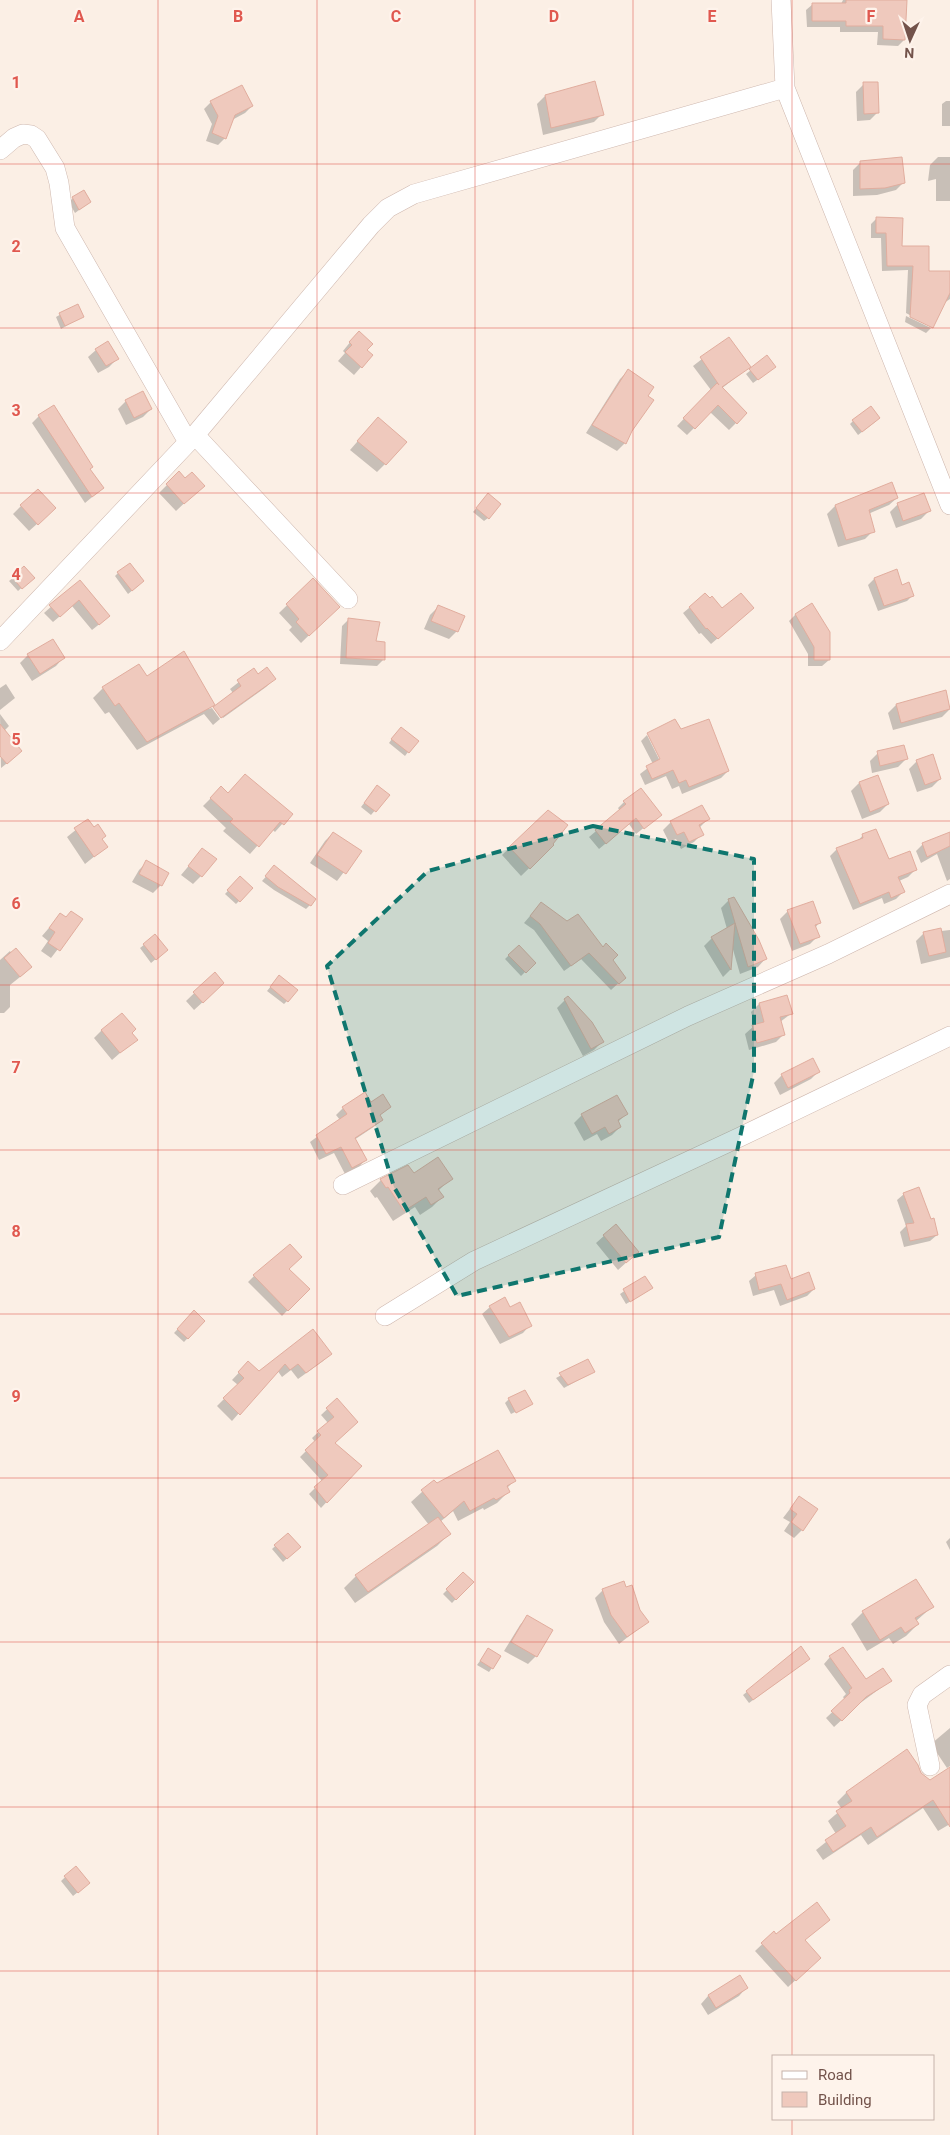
<svg xmlns="http://www.w3.org/2000/svg" width="950" height="2135" viewBox="0 0 950 2135" font-family="Roboto,sans-serif">
  <rect width="100%" height="100%" fill="#fbefe5"/>
  <path fill="#0003" d="M843,0H906L904,40L898,46L877,45L878,32H840V27H807L806,10L813,4H841Z
    M864,84L878,112L870,120L857,121L856,92Z
    M545,96L602,114L594,122L543,135L537,104Z
    M946,101H950V126H942V104Z
    M211,102L252,106L245,113L232,120L225,138L218,145L206,141L212,124L204,109Z
    M938,157H950V201H936V179L928,181L930,165Z
    M860,163L904,182L896,190L877,195L853,196V170Z
    M73,198L90,202L75,213L69,202Z
    M877,218L901,247L927,272L950,273V299L944,303L932,327L906,313L908,270L882,271L881,238H871V224Z
    M77,305L83,316L61,329L56,317Z
    M906,316L931,328L926,333L905,322Z
    M729,338L749,367L721,389L746,413L729,430L710,412L687,435L677,426L711,390L693,366Z
    M351,341L366,350L361,367L354,375L338,361L345,353L343,351Z
    M96,350L117,359L109,367L98,373L88,357Z
    M767,357L771,370L753,383L746,374Z
    M628,371L646,396L625,443L617,451L586,433L620,379Z
    M126,401L151,409L143,417L126,425L118,409Z
    M39,416L89,470L103,488L85,503L32,423Z
    M853,421L875,422L858,435L850,424Z
    M371,426L385,464L377,472L350,450Z
    M179,473L195,493L176,511L159,493Z
    M892,484L897,498L889,505L868,514L873,531L865,539L838,547L827,514L835,506Z
    M485,499L488,518L484,521L473,512Z
    M898,504L929,511L921,519L896,528L890,512Z
    M21,506L46,516L29,531L13,514Z
    M118,573L139,585L128,594L115,576Z
    M13,578L29,581L18,591L9,581Z
    M874,579L902,586L913,595L907,601L878,611L868,585Z
    M313,580L338,607L301,643L289,630L292,627L279,613Z
    M80,581L102,622L92,630L72,606L53,622L44,613Z
    M812,605L829,660L822,666H808V654L789,621L795,615Z
    M438,607L457,631L449,639L424,629L430,615Z
    M689,608L722,610L746,614L711,644L701,633L699,634L683,613Z
    M349,619L375,642L383,660L377,666L340,664L342,626Z
    M28,655L63,658L56,666L32,681L20,663Z
    M139,665L147,678L213,705L208,709L212,708L220,719L213,725L204,714L137,750L109,712L105,714L93,698L103,688Z
    M254,670L258,675L274,679L266,687L223,718L214,707L233,693L230,689Z
    M6,684L15,698L0,710V688Z
    M945,692L950,709L942,717L893,730L888,713L896,705Z
    M0,714L9,726L4,731L16,756L1,768Z
    M681,731L728,771L721,778L682,794L679,786L672,789L666,776L645,785L640,774L653,764L641,741L647,735L662,765L664,764L649,735H647Z
    M397,732L408,752L405,756L389,743Z
    M878,753L906,759L898,767L872,773L870,761Z
    M917,761L940,779L932,787L917,792L909,769Z
    M877,776L888,804L880,812L862,819L851,791L859,783Z
    M221,788L228,795L291,814L275,832L272,829L250,854L223,831L226,828L203,806Z
    M374,790L388,795L371,815L361,807Z
    M624,802L660,815L636,834L629,824L599,849L589,837L620,811L618,808Z
    M548,811L553,845L521,876L502,855Z
    M708,819L699,828L702,834L694,842L681,849L676,839L669,842L663,830L671,822Z
    M88,820L106,847L85,864L67,837Z
    M333,833L360,851L337,881L310,863L325,841Z
    M950,834V879L947,881L937,854L921,863L916,851L923,844Z
    M863,835L888,860L915,870L908,877L899,881L903,892L896,899L884,904L882,898L853,910L830,856L837,849L857,842Z
    M203,849L201,876L193,884L181,875Z
    M147,862L161,885L153,893L132,882L139,870Z
    M271,871L310,905L306,909L274,890L262,881Z
    M240,878L252,888L236,904L225,894Z
    M729,900L765,959L758,967L740,974L732,946L730,970L723,977L704,946L712,938L727,929L721,908Z
    M541,903L611,960L624,978L611,990L581,959L564,971L534,930L524,923Z
    M788,911L819,923L815,928L818,936L810,944L792,951L780,919Z
    M60,915L65,918L81,919L51,958L41,951L48,941L42,936Z
    M950,930V957L921,964L916,941L924,933Z
    M155,936L163,953L151,963L140,948Z
    M518,946L534,963L521,976L505,959Z
    M10,951L25,973L10,985V1007L4,1013H0V960Z
    M214,974L215,991L194,1010L186,1001Z
    M276,980L287,1001L284,1004L267,991Z
    M787,997L792,1013L780,1022L784,1034L776,1042L749,1050L745,1034L755,1025L751,1012L759,1004Z
    M565,1000L602,1042L594,1050L583,1056L557,1008Z
    M102,1030L131,1033L136,1039L112,1060L94,1038Z
    M819,1071L811,1079L780,1095L774,1083L782,1075Z
    M365,1094L371,1104L390,1107L379,1116L382,1120L375,1126L354,1140L365,1160L359,1167L345,1174L334,1153L319,1160L310,1142L340,1120L336,1115L343,1108Z
    M626,1114L618,1122L620,1127L612,1135L601,1141L597,1134L584,1141L574,1123L582,1115Z
    M408,1167L414,1175L451,1178L438,1191L442,1197L432,1207L420,1215L415,1207L393,1221L377,1197L375,1198L370,1191L381,1180Z
    M904,1194L937,1235L930,1241L904,1247L900,1232L906,1226L897,1200Z
    M615,1226L629,1260L618,1270L596,1243Z
    M288,1269L308,1289L282,1316L248,1282L254,1276Z
    M756,1275L814,1289L807,1296L780,1306L774,1290L753,1296L749,1281Z
    M645,1277L648,1291L626,1304L620,1294Z
    M490,1307L510,1309L530,1325L523,1333L500,1344L482,1314Z
    M194,1312L204,1321L184,1342L174,1333Z
    M313,1331L330,1354L323,1361L298,1379L291,1370L282,1377L277,1370L232,1421L217,1406L238,1385L232,1380L248,1363L259,1373Z
    M587,1361L593,1372L564,1388L556,1378Z
    M509,1399L531,1404L511,1414L505,1403Z
    M337,1400L334,1443L360,1466L321,1508L309,1494L322,1481L300,1457L315,1442L312,1438L328,1423L321,1415Z
    M434,1481L436,1484L514,1481L506,1489L508,1492L497,1503L484,1510L483,1508L458,1521L453,1511L440,1522L449,1534L437,1546L355,1603L344,1588L356,1576L429,1525L411,1502Z
    M799,1497L802,1530L794,1538L784,1531L790,1522L783,1518Z
    M288,1534L296,1550L283,1562L272,1549Z
    M950,1538V1550L946,1542Z
    M463,1574L472,1582L452,1603L443,1594Z
    M603,1590L639,1610L647,1622L619,1644L604,1622L595,1598Z
    M932,1607L916,1621L918,1624L906,1636L893,1644L889,1638L867,1651L851,1624L863,1612Z
    M527,1617L536,1656L528,1664L504,1651L520,1625Z
    M801,1648L805,1662L749,1703L743,1695Z
    M488,1650L492,1668L489,1672L477,1665Z
    M830,1657L866,1681H890L859,1704L834,1727L826,1718L845,1700L843,1697L846,1694L824,1664Z
    M950,1728V1766L947,1768L931,1744Z
    M906,1751L920,1774L930,1782L950,1784V1824L938,1831L923,1808L868,1845L861,1835L823,1860L816,1850L836,1834L828,1821L842,1809L837,1802L846,1793Z
    M75,1868L84,1887L73,1896L61,1881Z
    M774,1933L776,1935L804,1940L812,1965L788,1987L755,1951Z
    M739,1977L746,1988L739,1996L708,2015L701,2004L708,1996Z"/>
  <path fill="#efc9bd" stroke="#e1ad9e" d="M846,0H907L905,40L883,39V26H846V21H812V3H846Z
    M595,81L604,115L551,128L545,95Z
    M863,82H878L879,113L864,114Z
    M242,85L253,106L235,115L226,139L212,133L218,116L210,101Z
    M902,157L905,183L885,188L860,189V161Z
    M84,190L91,202L79,210L72,197Z
    M876,217L903,218L902,246H929V271H950V293L933,328L910,317L913,266H887L886,233H876Z
    M78,304L84,317L65,326L59,313Z
    M359,331L373,344L367,350L373,355L362,368L345,352L352,345L349,342Z
    M729,337L751,367L722,387L747,413L737,424L718,405L695,429L683,418L717,383L719,385L700,357Z
    M108,341L119,359L106,366L95,349Z
    M767,355L776,367L758,380L749,369Z
    M628,369L654,387L648,396L654,400L632,431L626,444L592,425Z
    M143,391L152,409L134,418L125,400Z
    M54,405L93,467L90,469L104,488L92,497L38,415Z
    M871,406L880,418L862,432L852,420Z
    M378,417L407,442L386,465L357,441Z
    M179,471L185,478L192,472L205,486L184,504L166,484Z
    M892,482L898,498L869,510L875,532L846,540L835,505Z
    M38,489L56,508L38,525L20,505Z
    M488,493L501,504L489,519L476,508Z
    M924,493L931,511L903,521L897,503Z
    M130,563L144,581L132,591L117,572Z
    M24,566L35,578L22,589L12,577Z
    M897,569L902,585L909,582L914,596L884,606L874,578Z
    M313,578L340,607L309,636L296,622L299,619L286,604Z
    M80,580L110,616L99,625L79,600L60,617L49,605Z
    M705,593L710,598L712,596L722,608L741,593L754,608L718,639L707,628L706,629L689,607Z
    M812,603L830,632V660H814V647L795,614Z
    M438,605L465,616L458,632L431,621Z
    M348,618L380,622L376,641L385,642V660L346,658Z
    M53,639L65,658L40,674L27,654Z
    M184,651L215,705L147,742L119,703L115,706L102,687L139,664L147,676Z
    M267,667L276,679L221,718L213,707L241,686L237,680L254,668L258,674Z
    M946,690L950,709L901,723L896,704Z
    M675,719L681,729L709,719L729,771L689,787L686,780L679,783L673,770L652,779L646,766L660,759L647,733Z
    M0,724L22,751L7,764L0,756Z
    M401,727L419,741L409,753L391,739Z
    M904,745L908,759L880,766L877,751Z
    M933,754L941,779L925,785L916,760Z
    M245,774L293,814L284,825L280,822L259,847L230,822L233,819L210,798L221,786L228,793Z
    M878,775L889,804L870,812L859,782Z
    M377,785L390,795L376,812L364,803Z
    M641,788L662,815L644,829L636,818L606,844L595,830L626,804L623,801Z
    M702,805L710,819L699,825L704,835L689,842L684,832L677,835L670,821Z
    M548,810L568,825L553,844L554,845L530,869L509,847Z
    M88,819L94,827L98,824L106,836L102,839L108,847L94,857L74,828Z
    M876,829L889,859L910,851L917,870L898,877L905,892L891,898L889,892L860,904L836,848L863,838L862,834Z
    M333,832L362,851L346,874L317,855Z
    M950,832V846L927,857L922,843Z
    M202,848L217,859L202,877L188,866Z
    M146,860L169,873L162,886L139,874Z
    M274,865L316,899L311,906L278,887L265,876Z
    M240,876L253,888L240,902L227,890Z
    M734,897L759,940L767,959L748,967L728,899Z
    M813,901L821,923L815,925L820,937L800,944L787,910Z
    M541,902L567,921L578,914L603,947L606,943L618,955L613,960L626,978L619,984L589,953L571,966L540,924L530,916Z
    M71,911L83,919L60,951L48,943L55,932L49,928L60,913L66,917Z
    M735,923L731,970L711,937Z
    M941,928L946,952L929,956L923,932Z
    M155,934L168,950L156,960L143,944Z
    M519,945L536,963L526,973L508,955Z
    M16,948L32,967L20,977L4,958Z
    M215,972L224,983L203,1003L193,992Z
    M279,975L298,990L288,1002L270,987Z
    M787,995L793,1014L780,1017L785,1035L757,1043L752,1025L764,1022L759,1003Z
    M568,996L592,1022L604,1042L591,1049L564,999Z
    M122,1013L136,1029L132,1033L138,1040L120,1053L101,1030Z
    M813,1058L820,1072L788,1088L781,1074Z
    M365,1092L371,1102L383,1094L391,1107L380,1115L383,1120L355,1138L367,1160L352,1168L341,1147L326,1154L316,1135L347,1114L342,1107Z
    M617,1095L628,1114L618,1120L621,1127L609,1134L605,1127L592,1134L581,1114Z
    M438,1157L453,1179L438,1189L444,1197L431,1205L426,1197L404,1211L388,1187L386,1188L380,1179L408,1165L414,1173Z
    M919,1187L931,1219L934,1218L938,1235L910,1241L906,1224L914,1223L903,1193Z
    M616,1224L639,1252L626,1263L603,1235Z
    M290,1244L302,1257L289,1269L310,1289L288,1311L253,1275Z
    M786,1265L791,1279L809,1272L815,1289L787,1300L781,1284L759,1290L755,1273Z
    M645,1276L653,1288L630,1302L623,1289Z
    M505,1297L510,1307L520,1302L532,1326L509,1337L489,1306Z
    M194,1310L205,1321L188,1339L177,1329Z
    M313,1329L332,1354L306,1373L298,1364L290,1370L285,1364L240,1415L223,1398L244,1378L238,1372L248,1361L259,1371Z
    M588,1359L595,1372L568,1385L559,1373Z
    M525,1390L533,1404L516,1413L508,1398Z
    M337,1398L358,1422L335,1443L362,1466L327,1503L314,1487L328,1475L305,1450L321,1435L317,1431L334,1417L326,1408Z
    M498,1450L516,1481L507,1486L510,1492L496,1500L494,1498L470,1511L464,1501L444,1518L421,1490L434,1480L437,1483Z
    M799,1496L818,1509L803,1531L791,1522L797,1514L790,1509Z
    M438,1517L451,1534L368,1592L355,1575Z
    M288,1533L301,1547L287,1559L274,1545Z
    M463,1572L474,1582L456,1600L446,1589Z
    M916,1579L934,1607L915,1618L919,1624L905,1633L901,1627L880,1640L862,1611Z
    M624,1581L626,1587L632,1585L640,1610L649,1622L627,1637L611,1615L602,1589Z
    M527,1615L553,1630L537,1657L511,1642Z
    M801,1646L810,1659L753,1700L746,1691Z
    M843,1647L866,1679L883,1668L892,1681L866,1697L842,1721L831,1711L850,1693L849,1690L852,1688L829,1656Z
    M488,1648L501,1656L493,1669L480,1661Z
    M907,1749L918,1765L921,1773L930,1780L950,1767V1827L933,1800L877,1837L871,1827L833,1852L825,1840L846,1826L836,1811L852,1801L846,1792Z
    M76,1866L90,1883L78,1893L64,1876Z
    M817,1902L830,1920L805,1940L821,1958L796,1981L761,1943L774,1931L776,1934Z
    M740,1975L748,1988L716,2008L708,1995Z"/>
  <g fill="none" stroke-linecap="round" stroke-linejoin="round">
    <g stroke="#ceb7ae" stroke-width="20">
      <path id="street" d="M781,0L785,88L950,505
        M0,150L14,138L23,134L31,135L37,139L55,168L59,183L65,228L188,442
        M195,435L348,599
        M0,641L195,435L371,225L388,208L414,194L785,88
        M343,1185L688,1016L828,954L950,894
        M385,1316L474,1261L740,1137L950,1036
        M930,1766L917,1705L922,1695L950,1675"/>
    </g>
    <use href="#street" stroke="#fff" stroke-width="19"/>
  </g>
  <path fill="#0f766e" fill-opacity="0.2" stroke="#0f766e" stroke-width="4" stroke-dasharray="10 6" stroke-linejoin="round" d="M593,826L754,859V1071L719,1237L457,1296L394,1187L327,966L428,871Z"/>
  <path fill="none" stroke="#e0584f" stroke-width="1" stroke-opacity="0.55" d="M158,0V2135M317,0V2135M475,0V2135M633,0V2135M792,0V2056M0,164H950M0,328H950M0,493H950M0,657H950M0,821H950M0,985H950M0,1150H950M0,1314H950M0,1478H950M0,1642H950M0,1807H950M0,1971H950M792,2119V2135"/>
  <g font-size="16" text-anchor="middle" font-weight="bold" fill="#e0584f" stroke="#fef3eb" stroke-width="4.5" stroke-linejoin="round" paint-order="stroke">
    <text x="79" y="22">A</text>
    <text x="238" y="22">B</text>
    <text x="396" y="22">C</text>
    <text x="554" y="22">D</text>
    <text x="712" y="22">E</text>
    <text x="871" y="22">F</text>
    <text x="16" y="88">1</text>
    <text x="16" y="252">2</text>
    <text x="16" y="416">3</text>
    <text x="16" y="580">4</text>
    <text x="16" y="745">5</text>
    <text x="16" y="909">6</text>
    <text x="16" y="1073">7</text>
    <text x="16" y="1237">8</text>
    <text x="16" y="1402">9</text>
  </g>
  <rect x="772" y="2055" width="162" height="65" fill="#fef3eb" stroke="#c6b3ab"/>
  <rect x="782" y="2071" width="25" height="8" fill="#ffffff" stroke="#c6b3ab"/>
  <text x="818" y="2080" font-size="15" fill="#73534b">Road</text>
  <rect x="782" y="2092" width="25" height="15" fill="#efc9bd" stroke="#c6b3ab"/>
  <text x="818" y="2105" font-size="15" fill="#73534b">Building</text>
  <g transform="translate(910 40) rotate(183)" stroke="#fef3eb" stroke-width="4" paint-order="stroke">
  <path d="M0-4L9 19L0 12L-9 19Z" fill="#73534b"/>
  <text y="-8" font-size="14" font-weight="bold" text-anchor="middle" fill="#73534b">N</text>
  </g>
</svg>
